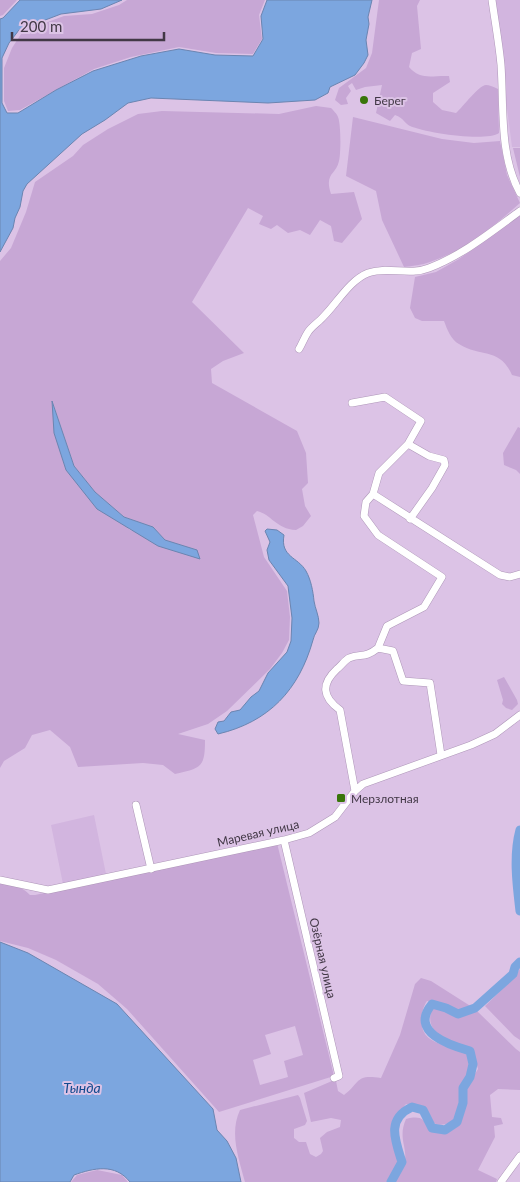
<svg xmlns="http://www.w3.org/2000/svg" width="520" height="1182" viewBox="0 0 520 1182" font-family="Lato,sans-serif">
  <rect width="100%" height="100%" fill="#dcc3e6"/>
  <path fill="#d2b5df" d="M493,0H520V147H512Z
    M94,815L106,874L63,884L51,825Z"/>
  <path fill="#c7a7d5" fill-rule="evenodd" d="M0,0H17L3,15L0,16Z
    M127,0H265L259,15L262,39L253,54L216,53L179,47L131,57L94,69L20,110L8,111L4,101V68L12,48L23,31L64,16L92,14L119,5Z
    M379,0H420L417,6L421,49L412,53L409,67C421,81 433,75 449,76L450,82L433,93V102L442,110L456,113C463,107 479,85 486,85C489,85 494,87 498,89L499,133C486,142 426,133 410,126C405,124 404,118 395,115L390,121L376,113L382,85L365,87L356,90L352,83L348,86L351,91L346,98L348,104L341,105L335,100L339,88L366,68L372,53Z
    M316,106L331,108C333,110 337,114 338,117C341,124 341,153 339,161C336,175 324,173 331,194L354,192L362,219L342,243L334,241L331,226L320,220L310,235L300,230L288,233L277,225L271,229L259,224L263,216L248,208L192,302L244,353L223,361L211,369L212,383L297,431L306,453L308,483L302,489L305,506L311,516L303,526L296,530C276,529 271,514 257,511L253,515L264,557L287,591L290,617L289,640L282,653L270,669L227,711L208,724L178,734L205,740C205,768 201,768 175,774L163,765L143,763L78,767L70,747L50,730L32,735L25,748L4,761L0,768V261L11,248L26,212L35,182L73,156L83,145L108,129L138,114L162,111L279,114ZM53,403L74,466L95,492L124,517L153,527L165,540L197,550L130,530L66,470Z
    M353,117L442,139L474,143L500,141L507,175L520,203C493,227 465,250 430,262C422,265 412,266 404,267L382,220L376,191L346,176Z
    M513,148H520V177Z
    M520,215V377L512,375C500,347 481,358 459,344C451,340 447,329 444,321H422L415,318L410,308L415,277L436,272L459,259Z
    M518,427L520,428V474L516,470L504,465L503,453Z
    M504,677L517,700L518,704L512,710L506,708L502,704L503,700L497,680Z
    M277,843L334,1076L219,1112L127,1009L98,984L56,960L28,948L0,941V883C11,885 22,886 30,895H35ZM295,1026L303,1055L284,1061L288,1077L260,1085L253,1060L271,1054L265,1035Z
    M520,968V1040L514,1036L485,1006L516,976Z
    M421,978L431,981L472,1007L457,1010L444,1004L427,1001C423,1007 422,1012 422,1019C418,1050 462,1043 469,1057C475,1070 465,1075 462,1085C460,1090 461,1095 461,1101C461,1108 457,1116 453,1122C446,1124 436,1128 431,1120C428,1117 428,1113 425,1110C420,1106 412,1105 406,1104L394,1119L391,1126L398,1153L397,1165L389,1182H245C239,1159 229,1133 240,1110L298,1095L300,1098L307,1121L305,1125L294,1129V1138L299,1142H306L310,1154L316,1157L321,1154L323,1151L320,1138L327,1132L340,1127L341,1120L331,1118L311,1122L304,1093L332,1081H336L338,1091L344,1095C361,1082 355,1074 381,1078L400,1035L415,984Z
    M432,1009H444L459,1016L477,1011L516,1049L520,1052V1090L498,1089L490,1095L492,1117L501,1118L503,1124L494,1126L495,1137L478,1170L497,1179L496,1182H395C398,1176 402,1170 404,1163C409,1149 397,1139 406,1119C432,1112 420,1132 442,1132C468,1131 462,1100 468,1085C470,1080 475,1074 478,1069L472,1050C454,1043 422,1035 432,1009Z
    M97,1170L122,1175L128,1182H71L77,1175Z"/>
  <path fill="#7ca6df" stroke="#6b85b1" d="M20,0H122L101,9L61,14L19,30L9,43L2,58V103L7,113H18L56,90L93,71L141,56L179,49L215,55L253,56L263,39L261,16L267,0H372L368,17L369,24L366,40L368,55L364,63L355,75L330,87L328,93L315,100L268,103L151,98L128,103L105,120L82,134L27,184L23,191L20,207L15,218L13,228L0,252V19L3,18Z
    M52,401L74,466L95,492L124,517L153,527L165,540L197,550L200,559L158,546L97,509L66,470L54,433Z
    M267,529L277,530L284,535C280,557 298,557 306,571C311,580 313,591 314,601C315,608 319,616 319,623C319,630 314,634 313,640C299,690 269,722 218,734L215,729L218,722L224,721L231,712L240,710L251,697L259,691L268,673L287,652L291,641L292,618L288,586L269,560L267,550L270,542L265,531Z
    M0,942L28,953L117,1004L213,1109L217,1130L227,1141L236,1158L241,1182H130C115,1163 94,1168 74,1175L70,1182H0Z"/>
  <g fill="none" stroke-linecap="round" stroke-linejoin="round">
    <path stroke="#7ca6df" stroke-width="9" d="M520,830C513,856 517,885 520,911
      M391,1182L402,1162C395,1140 386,1119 412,1107L423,1110L432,1128L445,1130L457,1122L463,1103V1088L470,1077L473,1064L470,1051C449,1045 409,1032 432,1004L446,1008L458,1014L475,1008L513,974L515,967L520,962"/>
    <g stroke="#ae96b8" stroke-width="8">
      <path id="minor" d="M492,0C495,22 499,43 501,65C504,107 499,155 520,193
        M299,349C302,344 304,338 308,332C312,326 319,322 324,316C337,303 350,280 368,273C387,266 409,276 429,268C463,255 491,232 520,211
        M352,403L385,397L421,421L408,444L379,473L373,494L500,575L510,577L520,574
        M408,444L429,456L444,460L445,465L432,488L410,519
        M373,494L366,502L364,516L378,535L442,577L424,607L387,626L378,648L393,651L403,681L430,683L441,755
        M355,791L340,710C322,697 321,684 337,669C341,666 345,660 349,658C361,653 364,659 378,648
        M136,805L151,869
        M284,840L339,1076L334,1078
        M0,880L48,890L284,840L309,833L335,817L355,791L363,784L471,745L495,734L520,715
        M501,1182L520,1156"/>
    </g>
    <use href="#minor" stroke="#fff" stroke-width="7"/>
  </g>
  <g fill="#39750a" stroke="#dcc3e6" stroke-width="2">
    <circle cx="364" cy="100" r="5"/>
    <rect x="336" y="793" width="10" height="10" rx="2.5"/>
  </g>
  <g text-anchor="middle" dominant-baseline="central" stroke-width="4" stroke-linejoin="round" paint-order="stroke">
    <g font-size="12" fill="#423846" stroke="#dcc3e6" text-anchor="start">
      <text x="374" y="100">Берег</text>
      <text x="351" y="798">Мерзлотная</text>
    </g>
    <g font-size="12" fill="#423846" stroke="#dcc3e6">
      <text transform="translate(258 833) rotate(-13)">Маревая улица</text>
      <text transform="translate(323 958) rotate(77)">Озёрная улица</text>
    </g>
    <g font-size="14" font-style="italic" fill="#124a8e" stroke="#dcc3e6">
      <text x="82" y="1087">Тында</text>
    </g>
  </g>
  <path d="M12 32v8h152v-8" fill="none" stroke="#423846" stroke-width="2.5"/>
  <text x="20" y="32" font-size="15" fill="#423846" stroke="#dcc3e6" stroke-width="4" paint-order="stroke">200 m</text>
</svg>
